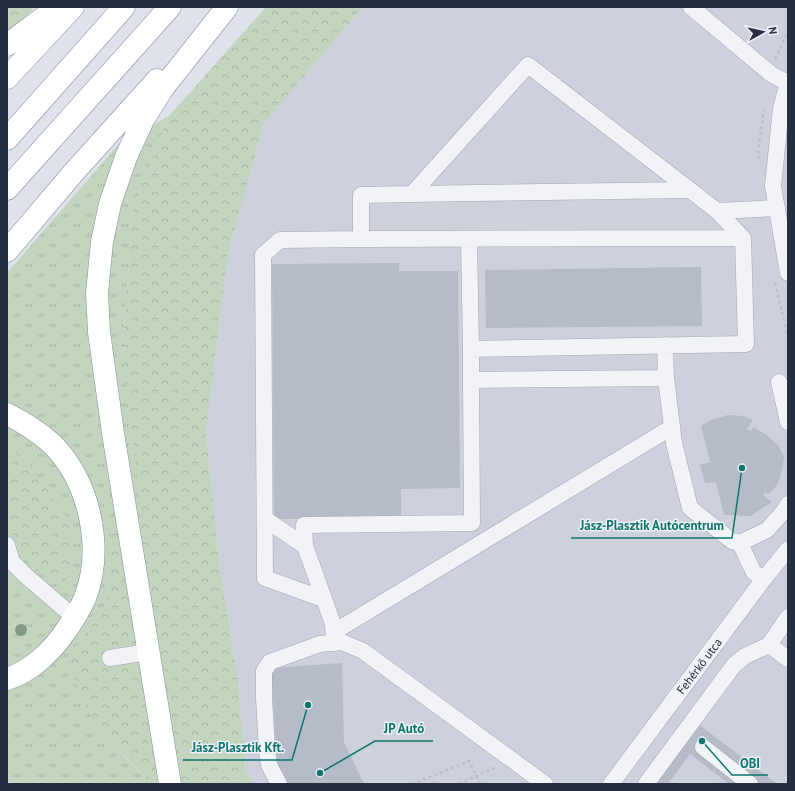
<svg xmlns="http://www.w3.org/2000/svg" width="795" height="791" viewBox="0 0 795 791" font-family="'PT Sans',sans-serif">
  <defs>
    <pattern id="grass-tufts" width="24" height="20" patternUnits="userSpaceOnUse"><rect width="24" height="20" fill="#c3d4bf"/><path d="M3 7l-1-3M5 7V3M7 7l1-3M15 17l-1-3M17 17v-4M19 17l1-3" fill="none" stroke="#a7b6a5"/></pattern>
    <pattern id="forest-crowns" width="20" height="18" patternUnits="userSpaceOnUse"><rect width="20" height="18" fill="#c3d4bf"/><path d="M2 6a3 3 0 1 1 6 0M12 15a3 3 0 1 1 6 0" fill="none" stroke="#a7b6a5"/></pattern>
  </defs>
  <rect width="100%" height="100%" fill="#dee2ea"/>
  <path fill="#ccd1dc" d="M363,7H788V784H253L246,771L238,681L219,562L206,431L228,253L264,123Z"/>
  <path fill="url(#grass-tufts)" d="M169,116L133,207L123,344L143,525L112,533L106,604L66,659L124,756L152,784H10L7,781V273L119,144Z
    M246,771L253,784H237Z"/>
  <path fill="url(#forest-crowns)" d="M7,7H35L7,38Z
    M266,7H363L264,123L228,253L206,431L219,562L238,681L246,771L237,784H152L94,724L66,659L106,604L112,533L142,525L123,344L133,207L169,116Z
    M7,451L25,458L72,525V568L63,585L48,578L21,561L7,515Z"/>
  <path fill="#b5bbc7" d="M399,263V271H458L460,488L401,489V518L274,519L272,264Z
    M701,267L702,326L486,328L485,270Z
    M728,415L743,416L753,420L747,429L751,431L754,427L768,436L779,446L784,457L782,471L777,485L769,494L765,492L763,495L772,502L750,516L724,515L716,482L705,483L700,465L710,462L701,426L711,420Z
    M342,663L344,742L364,784H287L277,762L271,668Z
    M697,723L777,784H729L690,754L668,784H652Z"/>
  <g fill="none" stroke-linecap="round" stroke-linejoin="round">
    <g stroke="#a3a8b4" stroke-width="17">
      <path id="minor" d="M691,7L771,74L788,83
        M788,82L781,108L773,186L788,273
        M690,190L412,194L528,65L690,190L717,211L777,208
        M412,194L361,195V239L743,238L717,211
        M469,239L471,349L746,344L743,238
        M471,349V380L666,378L665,345
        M666,378L674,443L690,508L732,541L740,543L767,530L784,511L788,504
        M779,382L788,422
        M265,519L305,546
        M740,543L753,571L763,580
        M7,545L12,562L25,575L75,618
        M323,599L265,578L263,255L280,240L361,239
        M334,632L672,427
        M334,643L333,624L305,546L304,525L472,523L471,380
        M769,645L788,617
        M110,658L148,652
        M703,747L750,784
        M279,784L269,765L267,751L264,698V671L270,662L320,644L342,642L363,651L545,784
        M611,784L763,580L788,549
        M646,784L734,665L745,656L769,645L788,659"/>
    </g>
    <g stroke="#848ea2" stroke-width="23">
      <path id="highway" d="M7,45L58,7
        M7,78L73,7
        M7,139L124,7
        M7,189L170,7
        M7,251L74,172L157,80
        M7,414C23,422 39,432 52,444C90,482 104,548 85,598C80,609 74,619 67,629C53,650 32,671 7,679
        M170,784L113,433L99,332L97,293L102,242L110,204L126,157L143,120L163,88L227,7"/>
    </g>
    <path stroke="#bdc0c8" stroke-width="2.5" stroke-dasharray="3 3" stroke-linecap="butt" d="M775,59L788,32
      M759,159L758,150L764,110
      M775,283L788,337
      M412,784L469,761L480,784
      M433,784L434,782L440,784
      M459,784L496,767"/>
    <use href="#minor" stroke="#f2f3f7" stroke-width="16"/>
    <use href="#highway" stroke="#fff" stroke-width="22"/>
  </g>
  <circle fill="#829a84" cx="21" cy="630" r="6"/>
  <g text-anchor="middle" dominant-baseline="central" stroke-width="3" stroke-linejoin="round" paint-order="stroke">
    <g font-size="12" fill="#262e42" stroke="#eef1f7">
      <text transform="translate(699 666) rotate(-53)">Fehérkő utca</text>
    </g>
  </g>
  <path fill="none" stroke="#0f766e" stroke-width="1.5" d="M742 468L732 538H571M320 773L375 741H433M308 705L292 760H183M702 741L732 775H768"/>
  <g fill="#0f766e" stroke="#eef1f7" stroke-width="1.5">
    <circle cx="742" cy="468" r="4"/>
    <circle cx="320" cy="773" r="4"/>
    <circle cx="308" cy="705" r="4"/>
    <circle cx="702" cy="741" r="4"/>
  </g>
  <g font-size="13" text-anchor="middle" font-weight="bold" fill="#0f766e" stroke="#eef1f7" stroke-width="3" stroke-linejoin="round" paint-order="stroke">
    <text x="652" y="530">Jász-Plasztik Autócentrum</text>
    <text x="404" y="733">JP Autó</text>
    <text x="238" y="752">Jász-Plasztik Kft.</text>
    <text x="750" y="768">OBI</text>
  </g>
  <rect width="795" height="791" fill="none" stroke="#262e42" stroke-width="16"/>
  <g transform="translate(763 32) rotate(82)" stroke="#eef1f7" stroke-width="3" paint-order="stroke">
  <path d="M0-3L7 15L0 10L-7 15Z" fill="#262e42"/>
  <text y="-6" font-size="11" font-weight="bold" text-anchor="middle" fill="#262e42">N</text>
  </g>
</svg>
